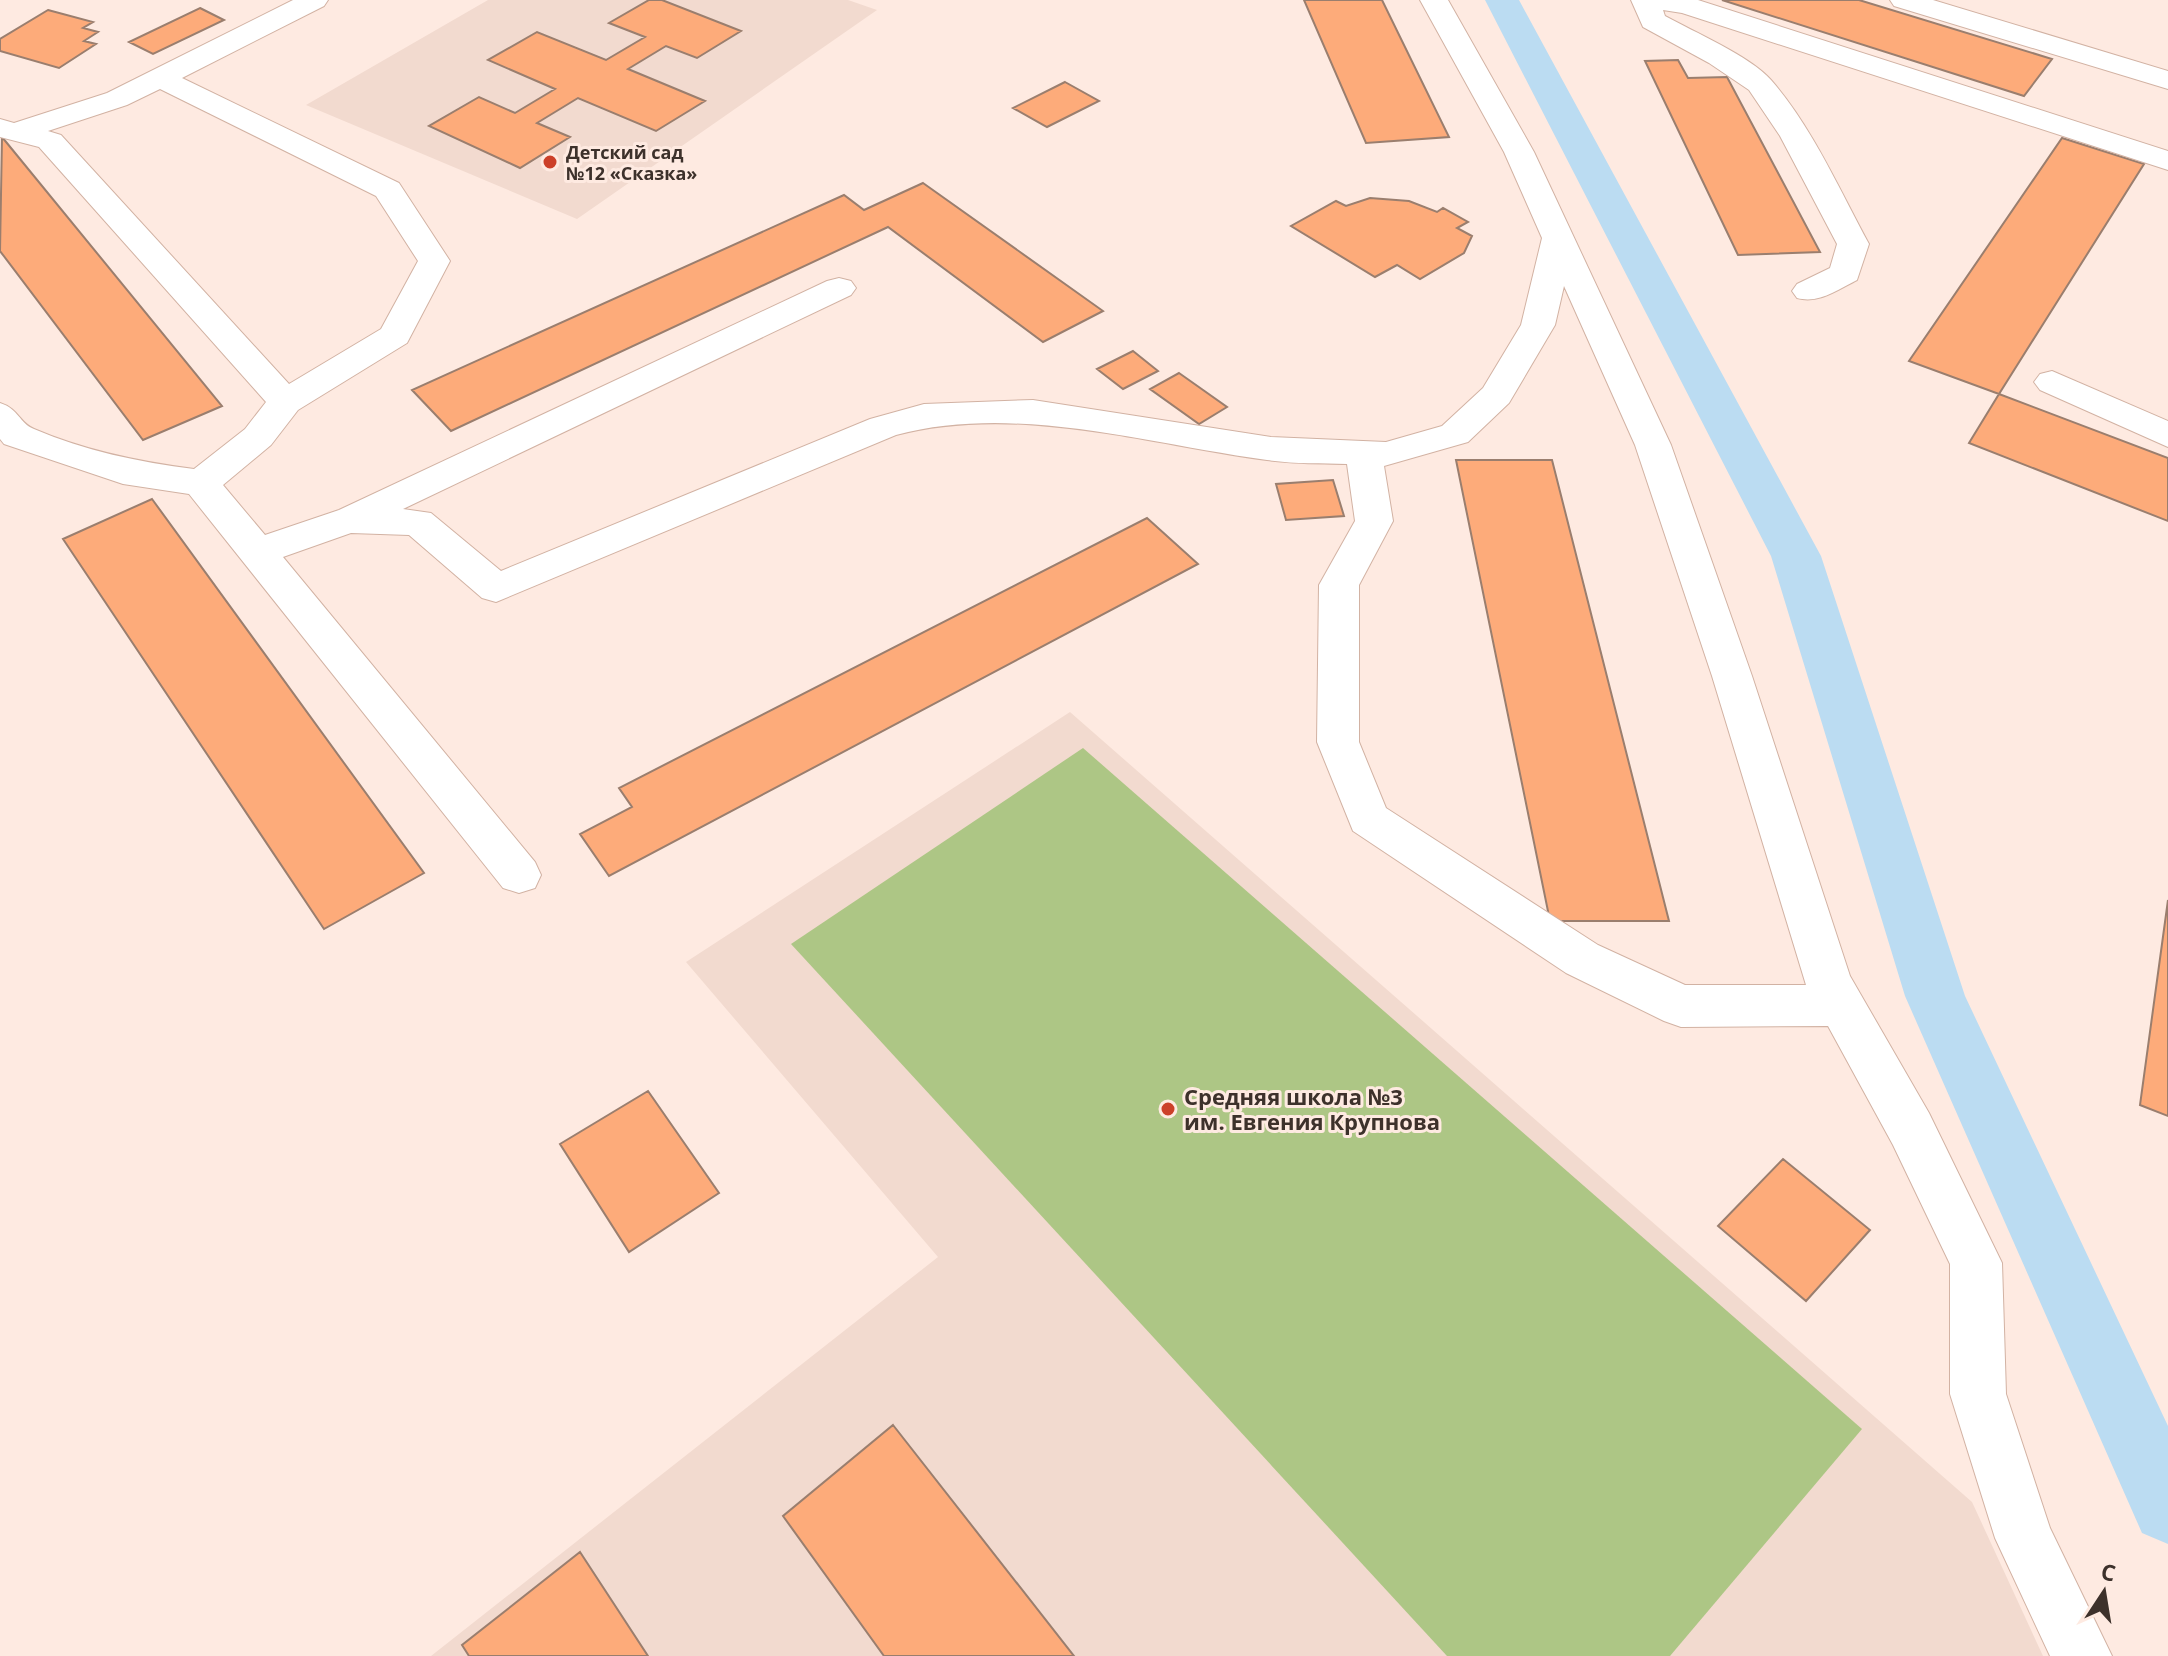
<svg xmlns="http://www.w3.org/2000/svg" width="2168" height="1656" viewBox="0 0 2168 1656" font-family="'Open Sans',sans-serif">
  <rect width="100%" height="100%" fill="#feeae1"/>
  <path fill="#f2dacf" d="M488,0H848L877,10L577,219L306,105Z
    M1070,712L1972,1502L2043,1656H431L938,1257L686,962Z"/>
  <path fill="#adc685" d="M1083,748L1862,1429L1670,1656H1447L791,944Z"/>
  <g fill="none" stroke-linecap="round" stroke-linejoin="round">
    <path fill="#bbdcf2" fill-rule="evenodd" d="M1485,0H1519L1821,556L1965,996L2168,1426V1544L2142,1533L1905,996L1771,556Z"/>
  </g>
  <path fill="#fdab7a" stroke="#9a7e6e" stroke-width="2" d="M649,0H662L741,31L697,58L666,46L628,69L705,101L656,131L578,98L537,123L570,137L520,168L429,126L479,97L515,113L555,89L488,60L537,32L606,60L645,37L609,23Z
    M1304,0H1382L1449,137L1366,143Z
    M1722,0H1859L2052,59L2024,96Z
    M200,8L224,20L153,54L129,42Z
    M48,10L93,22L83,28L98,32L84,41L96,44L59,68L0,51V39Z
    M1678,60L1688,78L1727,77L1820,252L1738,255L1645,61Z
    M1065,82L1099,101L1047,127L1013,108Z
    M2,137L222,406L143,440L0,251Z
    M2062,138L2144,164L1999,394L1909,361Z
    M923,183L1103,311L1043,342L888,227L451,431L412,390L844,195L864,210Z
    M1370,198L1409,201L1437,212L1443,208L1468,222L1457,228L1472,236L1464,253L1420,279L1397,265L1375,277L1291,226L1336,201L1346,206Z
    M1133,351L1158,371L1123,389L1097,369Z
    M1179,373L1227,407L1199,424L1150,389Z
    M1999,394L2168,458V521L1969,443Z
    M1456,460H1552L1669,921H1550Z
    M1333,480L1344,516L1286,520L1276,484Z
    M152,499L424,873L324,929L63,539Z
    M1147,518L1198,564L609,876L580,834L632,807L619,788Z
    M2168,900V1116L2140,1105Z
    M648,1091L719,1193L629,1252L560,1144Z
    M1783,1159L1870,1230L1806,1301L1718,1226Z
    M893,1425L1074,1656H884L783,1516Z
    M580,1552L648,1656H469L462,1645Z"/>
  <g fill="none" stroke-linecap="round" stroke-linejoin="round">
    <g stroke="#d2b2a3" stroke-width="2">
      <path id="minor" d="M293,0H328L324,6L182,78L399,183L450,261L407,343L298,410L271,445L223,485L265,535L339,510L827,281L839,278L851,281L856,288L851,295L403,509L431,513L501,571L870,419L924,404L1033,400L1271,437L1386,442L1442,426L1483,388L1521,325L1542,238L1504,152L1420,0H1448L1534,152L1671,445L1752,676L1850,976L1929,1113L2002,1263L2006,1394L2050,1528L2112,1656H2050L1995,1538L1950,1394V1264L1893,1145L1828,1026L1681,1027L1664,1021L1566,973L1353,831L1317,742L1319,585L1355,521L1347,464C1321,463 1294,464 1267,460C1147,444 1017,403 896,435L496,602L482,598L409,535L351,533L283,557L535,862L541,875L535,888L519,893L503,888L189,494L123,484L4,444L0,439V403C19,409 19,423 34,429C85,451 139,462 194,469L245,429L266,402L39,147L0,137V119L14,123L107,93ZM160,89L376,196L418,261L381,329L289,384L61,135L48,131L127,105ZM1564,286L1635,445L1712,676L1806,985H1685L1598,945L1386,808L1359,742V585L1393,521L1384,466L1468,442L1509,403L1555,325Z
        M1631,0H1698L2168,151V170L1682,13L1663,10L1665,16C1694,32 1750,56 1771,80C1812,127 1839,189 1869,244L1857,280C1837,290 1819,304 1797,298L1792,291L1797,284L1830,268L1837,244L1780,136L1749,90L1709,63L1643,27Z
        M1890,0H1933L2168,71V89L1894,6Z
        M2052,371L2168,421V447L2040,390L2034,382L2040,374Z"/>
    </g>
    <use href="#minor" fill="#fff" fill-rule="evenodd"/>
  </g>
  <g fill="#cc4029" stroke="#feeae1" stroke-width="3">
    <circle cx="550" cy="162" r="8"/>
    <circle cx="1168" cy="1109" r="8"/>
  </g>
  <g text-anchor="middle" dominant-baseline="central" stroke-width="6" stroke-linejoin="round" paint-order="stroke">
    <g font-size="18" font-weight="bold" fill="#3d312b" stroke="#feeae1" text-anchor="start">
      <text x="566" y="152">Детский сад<tspan x="566" dy="21">№12 «Сказка»</tspan></text>
    </g>
    <g font-size="22" font-weight="bold" fill="#3d312b" stroke="#feeae1" text-anchor="start">
      <text x="1184" y="1096">Средняя школа №3<tspan x="1184" dy="25">им. Евгения Крупнова</tspan></text>
    </g>
  </g>
  <g transform="translate(2104 1592) rotate(12)" stroke="#feeae1" stroke-width="6" paint-order="stroke">
  <path d="M0-6L14 30L0 20L-14 30Z" fill="#3d312b"/>
  <text y="-12" font-size="22" font-weight="bold" text-anchor="middle" fill="#3d312b">С</text>
  </g>
</svg>
